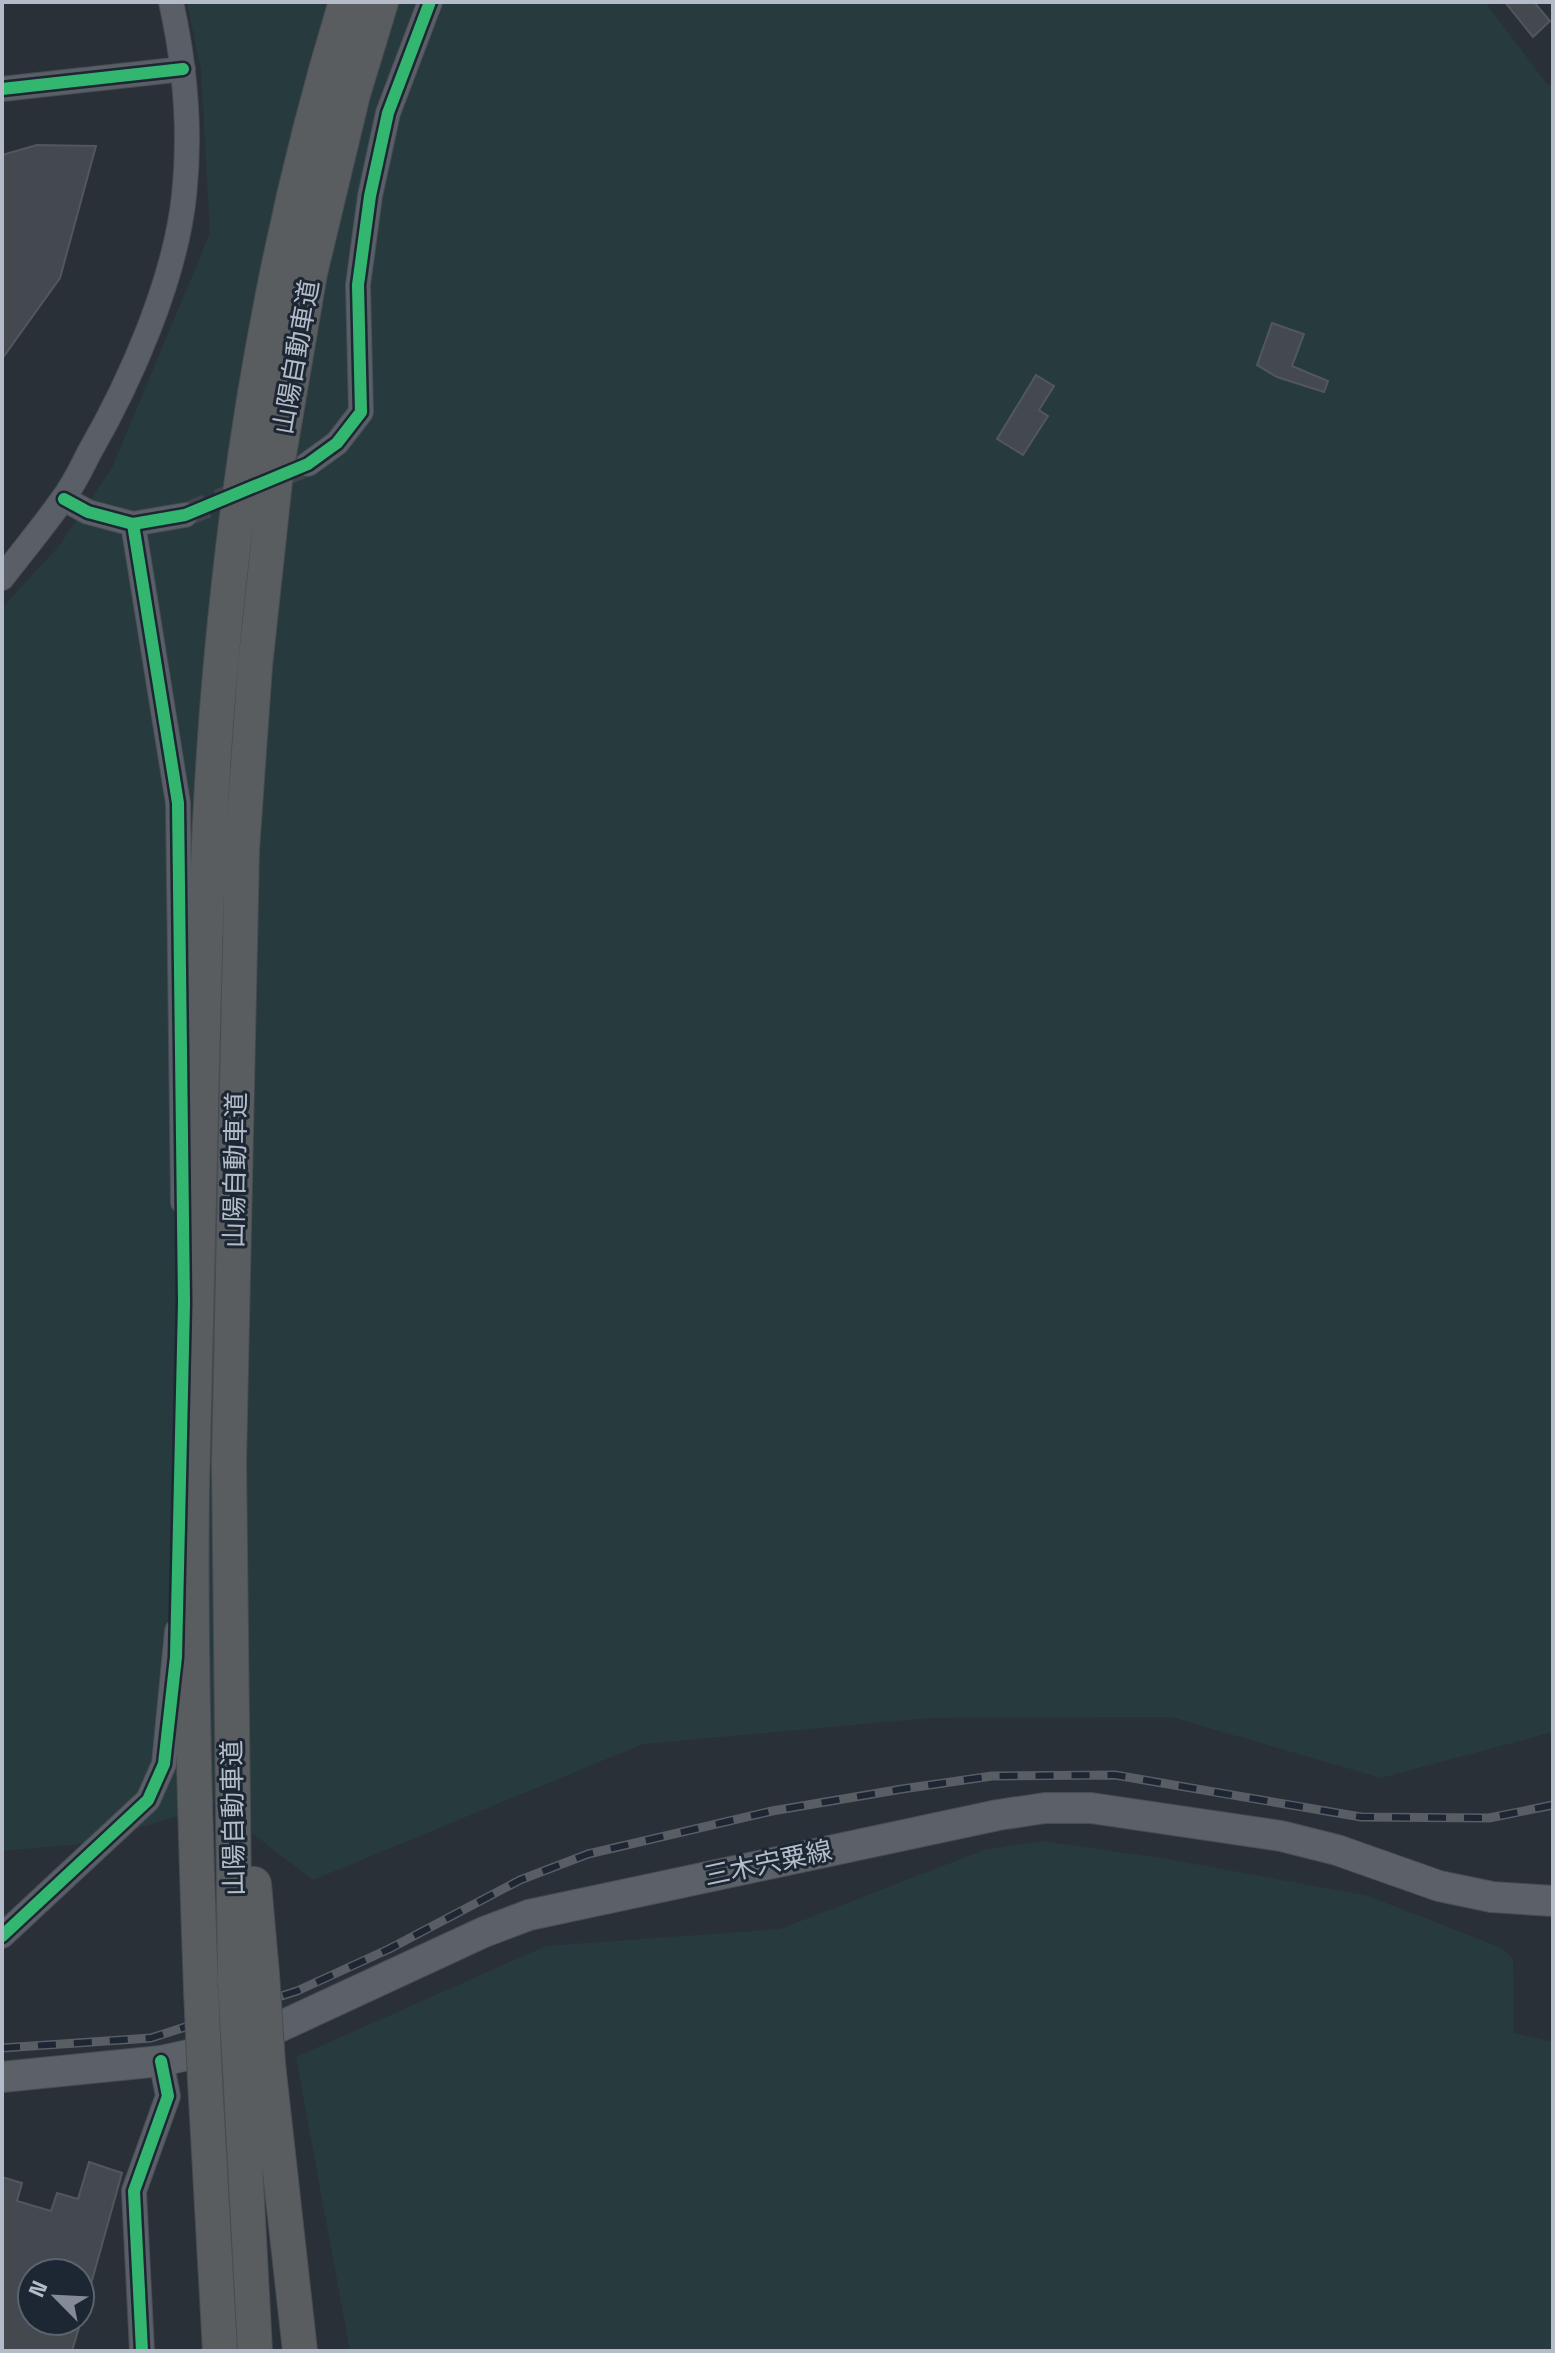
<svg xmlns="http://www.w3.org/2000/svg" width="1555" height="2353" viewBox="0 0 1555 2353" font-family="'Space Grotesk','Noto Sans JP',sans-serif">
  <rect width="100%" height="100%" fill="#2a3038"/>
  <path fill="#273a3e" d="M187,2H1485L1548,85L1553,83V1732L1381,1778L1171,1717L929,1718L643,1744L313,1880L215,1805L90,1843L2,1851V608L58,547L112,468L210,233L201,70Z
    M1043,1841L1168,1859L1368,1896L1502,1948L1513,1959L1514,2033L1553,2042V2351H350L296,2057L546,1946L780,1929L984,1850Z"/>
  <path fill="#444950" stroke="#52575f" stroke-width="2" d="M1505,2H1534L1550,21L1533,37Z
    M37,145L96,146L60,278L2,359V155Z
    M1272,323L1304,334L1292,366L1328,381L1324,392L1277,377L1257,365Z
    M1036,375L1054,386L1039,410L1048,416L1023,455L997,439Z
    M89,2162L122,2173L84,2309H80V2273H32V2321H81L72,2351H2V2177L22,2183L17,2201L51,2211L57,2193L78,2199Z"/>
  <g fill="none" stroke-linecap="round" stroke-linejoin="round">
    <path stroke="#3f454e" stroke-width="24" stroke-dasharray="24 12" stroke-linecap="butt" d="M185,515L308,464"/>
    <g stroke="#484c53" stroke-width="26">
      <path id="minor" d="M2,89L183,69
        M308,464L337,443L361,412L358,285L370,196L388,113L430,2
        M64,499L88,512L133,524L185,515
        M133,524L178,803L183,1202
        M2,578C22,552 43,527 62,500C73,486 81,469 89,453C131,380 175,280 184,196C191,132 185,65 171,2
        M2,1936L148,1800L164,1764L177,1631
        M142,2351L134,2191L168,2096L161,2061"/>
    </g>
    <g stroke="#484c55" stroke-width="32">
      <path id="major" d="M2,2077L161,2061L233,2045L264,2034L484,1932L529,1915L998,1815L1045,1808H1091L1281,1836L1337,1850L1439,1886L1492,1897L1553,1901"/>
    </g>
    <g stroke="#474c53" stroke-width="36">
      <path id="highway" d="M254,1884L262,1974
        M235,1983L229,1462L242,850L255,666L276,472L310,273L353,94L381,2
        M201,1990C195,1822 190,1655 192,1487C194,1376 198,1266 200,1155C204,991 206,826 221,663C241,439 280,217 346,2
        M268,2064L300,2351
        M240,2070L255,2351
        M205,2080L220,2351"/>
    </g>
    <use href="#minor" stroke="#5a5e66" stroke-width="24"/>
    <use href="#major" stroke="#5c6168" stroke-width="30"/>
    <use href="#highway" stroke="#5a5d60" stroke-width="34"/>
    <g stroke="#595d64" stroke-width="9">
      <path id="rail" d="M2,2048L151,2038L297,1991L389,1949L520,1880L588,1854L772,1811L902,1789L992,1776L1115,1775L1361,1817L1489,1818L1553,1805"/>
    </g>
    <use href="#rail" stroke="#1d2633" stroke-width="6" stroke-dasharray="18" stroke-linecap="butt"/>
    <g stroke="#474c53" stroke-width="36" stroke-linecap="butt">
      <path id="highway-bridge" d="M262,1974L268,2064
        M235,1983L240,2070
        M201,1990L205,2080"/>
    </g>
    <use href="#highway-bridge" stroke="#5a5d60" stroke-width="34"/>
    <g stroke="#1d2633" stroke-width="17">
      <path id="cycleway" d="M2,89L183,69
        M64,499L88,512L133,524L185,515L308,464L337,443L361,412L358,285L370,196L388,113L430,2
        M2,1936L148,1800L164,1764L176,1657L184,1303L178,803L133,524
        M142,2351L134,2191L168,2096L161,2061"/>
    </g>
    <use href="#cycleway" stroke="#33b770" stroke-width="12"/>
  </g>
  <g text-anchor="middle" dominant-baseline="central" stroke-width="6" stroke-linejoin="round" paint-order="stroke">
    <g font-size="26" fill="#b4bcc9" stroke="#1d2633">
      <text transform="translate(296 357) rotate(-80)">山陽自動車道</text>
      <text transform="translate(235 1170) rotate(-89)">山陽自動車道</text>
      <text transform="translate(233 1818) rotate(-91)">山陽自動車道</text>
      <text transform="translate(768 1863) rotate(-12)">三木宍粟線</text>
    </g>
  </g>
  <rect width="1555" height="2353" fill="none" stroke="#b4bcc9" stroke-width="8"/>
  <g transform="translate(56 2297) rotate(294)"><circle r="38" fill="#1d2633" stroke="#59626f" stroke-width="2"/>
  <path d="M0-6L14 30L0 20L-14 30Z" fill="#848b96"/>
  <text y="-12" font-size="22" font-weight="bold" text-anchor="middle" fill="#b4bcc9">N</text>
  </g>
</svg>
